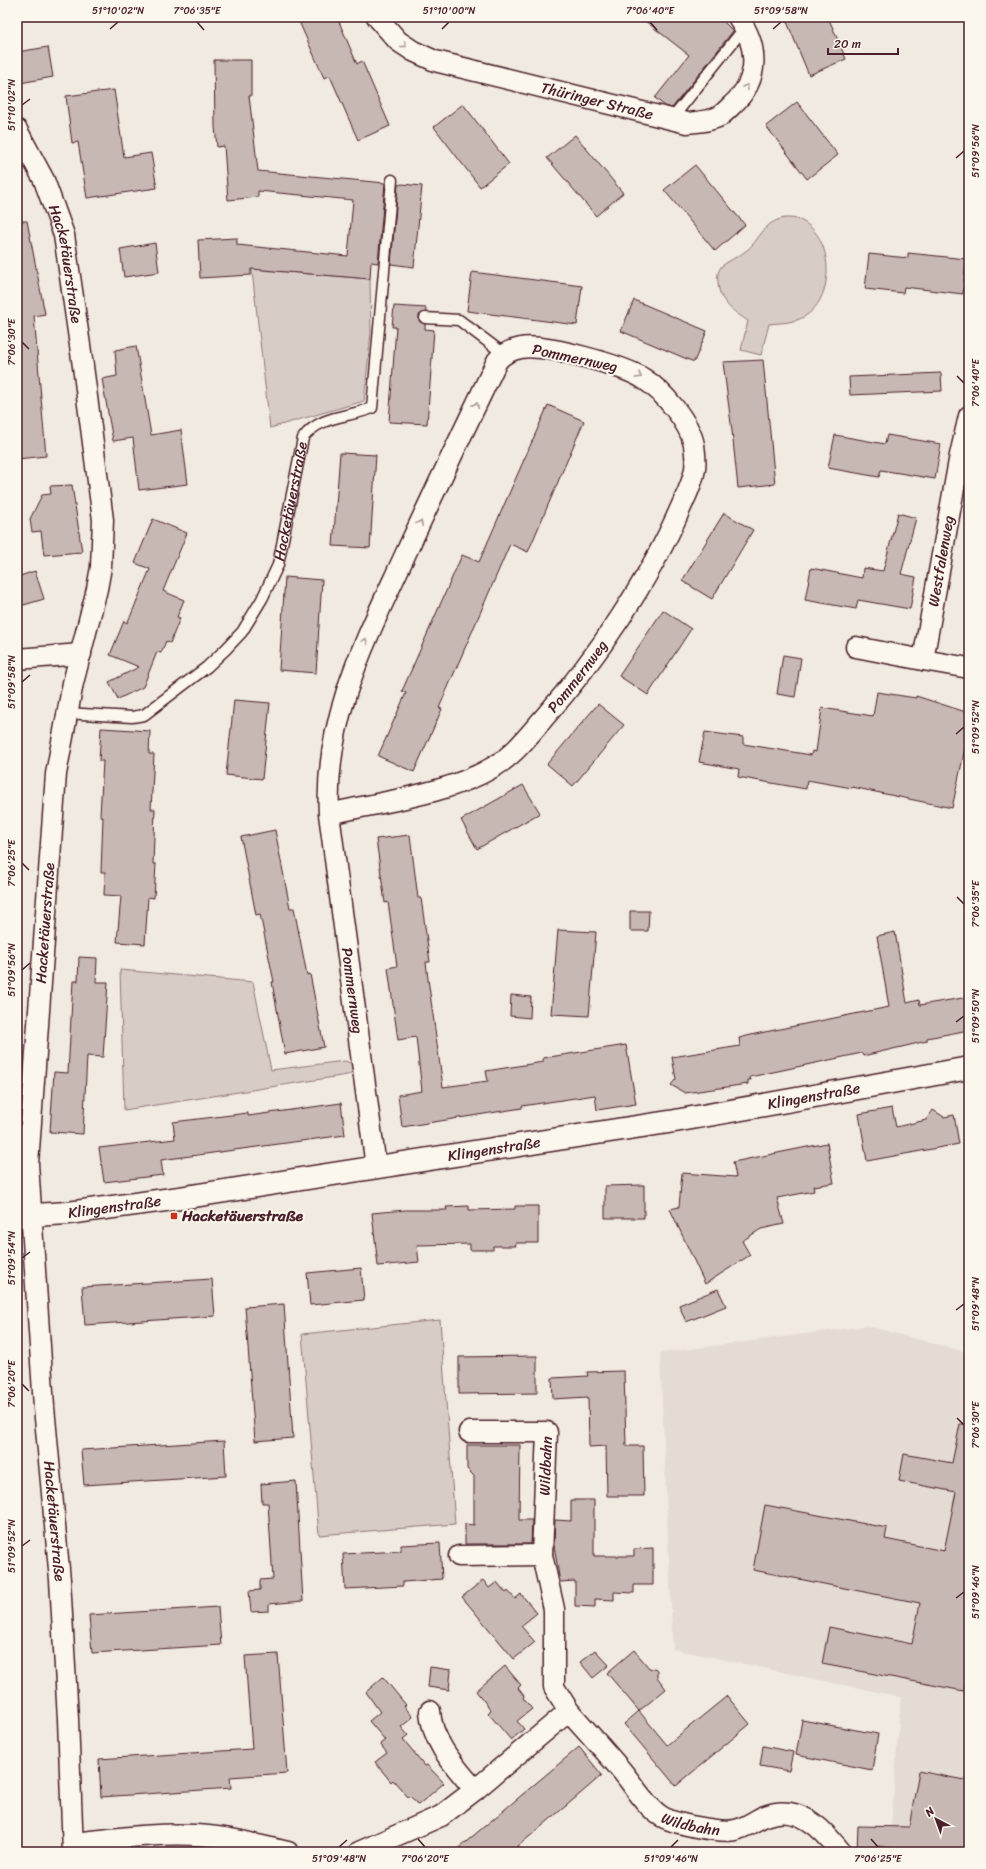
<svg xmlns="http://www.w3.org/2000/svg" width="986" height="1869" viewBox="0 0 986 1869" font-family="Sriracha,sans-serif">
  <rect width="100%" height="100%" fill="#f0eae0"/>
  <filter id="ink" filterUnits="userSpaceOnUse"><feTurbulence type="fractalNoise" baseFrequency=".025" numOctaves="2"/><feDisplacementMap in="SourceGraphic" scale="8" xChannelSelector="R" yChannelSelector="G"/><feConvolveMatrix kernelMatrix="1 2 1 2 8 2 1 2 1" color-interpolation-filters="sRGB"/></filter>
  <g filter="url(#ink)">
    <path fill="#e4dbd2" d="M867,1326L969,1353V1852H889L901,1697L673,1649L660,1353Z"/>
    <path fill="#d8ccc6" stroke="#917678" d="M785,218C790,218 796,218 800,220C837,237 836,307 797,320C788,323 778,323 769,324L761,355L741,350L748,321C733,311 719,302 718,282C717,276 718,271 721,267C728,260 739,257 747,250C762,237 763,222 785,218Z
      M250,254L263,270L370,279L371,332L364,401L270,428Z
      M120,970L253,982L271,1070L345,1061L362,1067L347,1075L124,1110Z
      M440,1320L455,1524L319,1535L302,1334Z"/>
    <path fill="#c8b8b3" stroke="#4a1f2b" d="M297,17H337L357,64L362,61L390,126L358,140L330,76L324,78Z
      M640,17H719L733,31L672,108L665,106L655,98L689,55Z
      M785,17H828L846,59L809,75Z
      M48,47L53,77L20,83L17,52Z
      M214,60H251V96H249L258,171L385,183L378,263L371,262L370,279L251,269V275L200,278L198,240L237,238V245L348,256L353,200L258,191V197L228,200L224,146L217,147L215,127Z
      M114,90L124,157L151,153L157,188L87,198L78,142L72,143L66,96Z
      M797,102L838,155L807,179L766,126Z
      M463,104L509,164L480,187L434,127Z
      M575,135L623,193L596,216L547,158Z
      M695,165L745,225L715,251L664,190Z
      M402,184L422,186L414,267L391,264L398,185Z
      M17,221H27L45,314L34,316L46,456L17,459Z
      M155,243L159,272L124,277L120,249Z
      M908,253L966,259L963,294L904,287L903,293L865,289L869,254L908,258Z
      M472,272L582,286L577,325L467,311Z
      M634,300L707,331L694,362L621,331Z
      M394,306L426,308V312L419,315V321L425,324V329L434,330L427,424L389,422L396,327H392Z
      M136,346L151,435L181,430L188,484L139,490L133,438L113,441L102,379L117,376L115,350Z
      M763,360L775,484L738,488L732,431L723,362Z
      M941,373L942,391L850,395L849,377Z
      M548,405L584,421L528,552L510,544L439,708L442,709L414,772L378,756L406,693L402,691L462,555L479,562Z
      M835,435L885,444L887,435L941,444L935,479L881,470L879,477L828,468Z
      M340,453L376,455L370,548L333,546Z
      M72,485L82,552L44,555L41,531L32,532L30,519L42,495L51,494L50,486Z
      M724,513L753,530L712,599L682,581Z
      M898,513L916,518L901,574L916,577L910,609L858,600L856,609L805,600L811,568L862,578L863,568L883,571Z
      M153,519L187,533L163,591L184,600L177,617L180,618L170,643L166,641L161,653L157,652L143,687L118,699L109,682L139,667L110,655L124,621L127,623L131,615L150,569L135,563Z
      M35,571L44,599L17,607V577Z
      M285,577L322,580L316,673L279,670Z
      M663,610L691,629L648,695L619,676Z
      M783,655L801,658L795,697L777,694Z
      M877,692L916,698V696L969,713V745L966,744L952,808L852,787V788L807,780L806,789L760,781L738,777L739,769L699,762L705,732L743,737V744L811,755L812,751L816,752L822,708L873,716Z
      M234,700L270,703L262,779L226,775Z
      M598,704L624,725L573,786L547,764Z
      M101,728L150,731L149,754H154L151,809H155L153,864H156L154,898L148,897L145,944L117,942L121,896L104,895L105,872H101L103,817L100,816L103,761H99Z
      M523,785L540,813L477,849L461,820Z
      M275,830L290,908H294L307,975L310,974L324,1047L285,1054L272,982H274L260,914L256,915L241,837Z
      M410,835L418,898H421L430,962H426L428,979L443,1087L488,1081L486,1071L543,1062V1058L626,1045L636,1104L597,1110L595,1095L522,1106V1108L402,1127L398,1095L422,1091L416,1037L398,1040L388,968L397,966L388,902L385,903L376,839Z
      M630,911H649L648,931H630Z
      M558,930L596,932L589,1016L551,1014Z
      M895,932L907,1003L919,1000L920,1005L969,997V1030L927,1038V1041L863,1056L862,1053L750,1077L751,1080H748V1084L685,1093L671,1085L676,1079L672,1057L740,1046L739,1038L755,1034L889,1007L877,936Z
      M79,957L97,958L96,982H108L103,1057L87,1056L83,1134L50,1132L54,1072L68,1073L73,981H78Z
      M511,995L531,997L530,1018L510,1016Z
      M341,1103L345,1135L161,1160L163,1175L104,1182L99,1148L175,1139L173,1122L248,1113V1116Z
      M892,1108L896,1127L926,1120L933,1110L944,1117L954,1115L959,1144L867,1161L859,1114Z
      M827,1143L834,1183L813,1186L814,1191L777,1198L784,1224L761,1229L742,1241L750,1255L705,1284L670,1209L679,1207L682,1173L736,1177L733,1162Z
      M644,1185V1218H605V1186Z
      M469,1206V1210L515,1209V1206H538V1243H515L516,1246H493V1250H470V1244L417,1245L419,1262L378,1266L372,1213L405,1210H447L446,1207Z
      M361,1268L364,1300L310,1305L307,1273Z
      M212,1279L215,1316L85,1325L82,1287Z
      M718,1289L726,1306L686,1322L679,1305Z
      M284,1304L293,1438L255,1441L245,1307Z
      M537,1356V1393L459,1394V1357Z
      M624,1371L626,1446H643L644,1496H607L606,1446L589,1447L588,1397L553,1399L552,1378L588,1376L587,1372Z
      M960,1424H969V1666L964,1691L822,1664L829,1627L912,1644L920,1603L753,1570L765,1505L887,1528L885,1539L944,1551L956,1492L899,1481L904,1454L952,1463Z
      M224,1441L226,1476L84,1485L81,1450Z
      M467,1445H520L519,1520H532L531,1544H465V1524L474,1525V1476L467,1469Z
      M296,1481L303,1601L269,1604V1611L251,1612L249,1591L260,1590V1580L273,1579L268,1503H262L261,1484Z
      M571,1500H594V1556H634V1549L653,1548V1585H634V1593L614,1592V1600L595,1599V1607L575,1606V1581L560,1582L554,1545L555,1520L571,1521Z
      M440,1543L442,1579L403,1582V1586L345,1589L343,1554L401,1551V1545Z
      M483,1580L489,1588L497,1582L506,1593L508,1591L515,1599L521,1594L537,1613L521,1626L535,1642L514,1659L462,1597Z
      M218,1607L221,1645L92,1653L89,1615Z
      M595,1650L609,1665L593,1678L580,1662Z
      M634,1650L649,1668L657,1670V1677L666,1689L639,1711L667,1745L727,1696L750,1724L676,1786L624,1724L639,1711L607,1673Z
      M278,1654L287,1773L230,1777L231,1788L101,1797L99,1759L252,1749L245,1656Z
      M505,1666L521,1685L518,1688L524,1696L523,1698L532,1709L517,1721L524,1729L511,1740L488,1713L491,1710L476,1691Z
      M430,1667L451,1670L449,1690L428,1687Z
      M383,1677L406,1705L404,1706L413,1717L401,1727L408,1735L403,1739L425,1766L427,1765L444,1783L418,1805L410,1796L408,1797L393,1780L391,1782L375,1762L387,1753L380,1744L385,1740L369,1721L380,1712L366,1692Z
      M802,1720L878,1734L872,1770L796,1755Z
      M763,1746L793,1752L789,1771L760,1766Z
      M579,1747L602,1775L573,1800L511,1852H454Z
      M919,1771L969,1781V1852H921L878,1846L877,1852H857L858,1826L909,1827Z"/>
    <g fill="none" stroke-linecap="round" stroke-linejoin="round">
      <g stroke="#4a1f2b" stroke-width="13">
        <g id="lane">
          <path d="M671,120L745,27"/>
          <path d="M425,318L459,320L504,354"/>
          <path id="s1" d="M66,713L132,717L144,715L207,667L226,649L242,632L262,599L278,565L303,438C320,415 347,418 372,408L392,180"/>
        </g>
      </g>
      <g stroke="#4a1f2b" stroke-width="23">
        <g id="street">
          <path id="s2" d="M377,17L398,41L413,51L435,61L687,123C698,122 711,121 720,116C724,113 728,109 732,105C760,80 759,47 738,17"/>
          <path id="s3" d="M17,130L44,180L64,235L83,366L103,520L101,567L97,589L73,683L56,774L28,1164L44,1407L60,1580L68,1719L73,1852"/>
          <path d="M969,416L960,455L923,660L969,668"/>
          <path d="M856,647L923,660"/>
          <path d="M17,659L81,654"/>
          <path id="s4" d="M329,814C380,802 450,794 495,766C514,755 529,735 543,719C596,659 649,581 681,507C686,496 693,482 695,469C696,462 695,452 694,445C690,423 663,391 644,379C625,366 543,343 521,348C511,350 503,353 497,361C466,426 435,490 405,555C366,640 324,718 329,814L376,1167"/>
          <path d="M459,1556L542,1555"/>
          <path d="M430,1711C432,1743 455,1766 475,1790"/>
          <path id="s5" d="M569,1711C586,1730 604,1750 621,1770C633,1784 646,1807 661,1816C673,1824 721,1833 735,1830C746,1828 755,1820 765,1816C798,1803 822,1828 841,1852"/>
          <path d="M73,1843C113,1839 154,1833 195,1835C226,1836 257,1845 288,1852"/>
          <path id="s6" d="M359,1852L441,1816L475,1790L569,1711L554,1687V1609L542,1555L547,1432H469"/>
        </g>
      </g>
      <g stroke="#4a1f2b" stroke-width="25">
        <g id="secondary">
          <path id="s7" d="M17,1216L68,1213L180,1198L545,1141L675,1121L969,1068"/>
        </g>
      </g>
      <use href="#lane" stroke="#fbf7ec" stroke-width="10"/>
      <use href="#street" stroke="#fbf7ec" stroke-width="20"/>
      <use href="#secondary" stroke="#fbf7ec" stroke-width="22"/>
    </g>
    <defs><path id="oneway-chevron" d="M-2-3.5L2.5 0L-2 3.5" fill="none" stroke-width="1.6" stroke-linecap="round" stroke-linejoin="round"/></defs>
    <g stroke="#ab9695">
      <use href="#oneway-chevron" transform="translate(404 45) rotate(36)"/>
      <use href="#oneway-chevron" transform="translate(746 87) rotate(-59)"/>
      <use href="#oneway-chevron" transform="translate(639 376) rotate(30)"/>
      <use href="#oneway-chevron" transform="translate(476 405) rotate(-64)"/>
      <use href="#oneway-chevron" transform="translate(420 523) rotate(-65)"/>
      <use href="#oneway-chevron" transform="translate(365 641) rotate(-67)"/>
    </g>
  </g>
  <path fill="none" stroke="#4a1f2b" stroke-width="1.5" d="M197,22L204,30M650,22L657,30M110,29L118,22M442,29L449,22M773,29L781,22M22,105L30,99M956,158L964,151M22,342L29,349M957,376L964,383M22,682L30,675M956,734L964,727M22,863L29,870M957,897L964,904M22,970L30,963M956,1022L964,1016M22,1258L30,1252M956,1310L964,1304M22,1384L29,1391M957,1418L964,1425M22,1546L30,1540M956,1598L964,1592M418,1839L425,1847M871,1839L878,1847M339,1847L347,1840M671,1847L678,1840"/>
  <rect fill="#c8321e" stroke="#fbf7ec" stroke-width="1.5" x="170" y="1212" width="8" height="8" rx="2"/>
  <g text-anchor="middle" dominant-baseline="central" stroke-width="4" stroke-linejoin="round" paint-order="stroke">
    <g font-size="15" fill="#4a1f2b" stroke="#fbf7ec">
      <text stroke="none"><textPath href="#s2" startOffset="241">Thüringer Straße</textPath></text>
      <text stroke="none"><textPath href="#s3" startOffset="144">Hacketäuerstraße</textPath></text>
      <text transform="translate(575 358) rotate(12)">Pommernweg</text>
      <text stroke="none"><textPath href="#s1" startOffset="348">Hacketäuerstraße</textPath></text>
      <text transform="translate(941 561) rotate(-80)">Westfalenweg</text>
      <text stroke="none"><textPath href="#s4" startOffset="296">Pommernweg</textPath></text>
      <text transform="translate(45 923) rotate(-86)">Hacketäuerstraße</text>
      <text stroke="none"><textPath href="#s4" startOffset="1466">Pommernweg</textPath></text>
      <text stroke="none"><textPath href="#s7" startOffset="806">Klingenstraße</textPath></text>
      <text stroke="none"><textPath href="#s7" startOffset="482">Klingenstraße</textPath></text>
      <text stroke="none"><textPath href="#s7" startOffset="98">Klingenstraße</textPath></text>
      <text stroke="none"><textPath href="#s6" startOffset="506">Wildbahn</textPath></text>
      <text stroke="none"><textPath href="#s3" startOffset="1411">Hacketäuerstraße</textPath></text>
      <text stroke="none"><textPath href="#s5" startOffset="171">Wildbahn</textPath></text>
    </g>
    <g font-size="15" font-weight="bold" fill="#4a1f2b" stroke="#fbf7ec" text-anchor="start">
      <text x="182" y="1216">Hacketäuerstraße</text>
    </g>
  </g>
  <rect width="986" height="1869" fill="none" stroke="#fbf7ec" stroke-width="44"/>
  <g transform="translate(936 1819) rotate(319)" stroke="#fbf7ec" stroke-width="3" paint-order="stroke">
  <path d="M0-3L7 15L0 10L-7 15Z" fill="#4a1f2b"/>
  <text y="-6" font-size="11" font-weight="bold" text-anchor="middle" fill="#4a1f2b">N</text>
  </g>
  <path d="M828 48v6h70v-6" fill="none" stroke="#4a1f2b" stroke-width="2"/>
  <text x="834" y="48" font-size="12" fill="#4a1f2b" stroke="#fbf7ec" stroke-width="3" paint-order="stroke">20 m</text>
  <rect x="22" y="22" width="942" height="1825" fill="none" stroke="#4a1f2b" stroke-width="1.5"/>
  <g font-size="10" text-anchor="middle" fill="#4a1f2b">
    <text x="118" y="14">51°10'02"N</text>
    <text x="197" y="14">7°06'35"E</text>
    <text x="449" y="14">51°10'00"N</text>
    <text x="650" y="14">7°06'40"E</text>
    <text x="781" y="14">51°09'58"N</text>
    <text transform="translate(11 105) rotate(-90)" y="4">51°10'02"N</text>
    <text transform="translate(975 151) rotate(-90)" y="4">51°09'56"N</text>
    <text transform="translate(11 342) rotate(-90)" y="4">7°06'30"E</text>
    <text transform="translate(975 383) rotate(-90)" y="4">7°06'40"E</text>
    <text transform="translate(11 682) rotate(-90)" y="4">51°09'58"N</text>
    <text transform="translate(975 727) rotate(-90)" y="4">51°09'52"N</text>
    <text transform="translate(11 863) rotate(-90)" y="4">7°06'25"E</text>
    <text transform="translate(975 904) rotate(-90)" y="4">7°06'35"E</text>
    <text transform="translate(11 970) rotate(-90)" y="4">51°09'56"N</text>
    <text transform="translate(975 1016) rotate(-90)" y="4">51°09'50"N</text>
    <text transform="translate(11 1258) rotate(-90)" y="4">51°09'54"N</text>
    <text transform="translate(975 1304) rotate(-90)" y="4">51°09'48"N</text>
    <text transform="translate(11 1384) rotate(-90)" y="4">7°06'20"E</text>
    <text transform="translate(975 1425) rotate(-90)" y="4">7°06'30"E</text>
    <text transform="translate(11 1546) rotate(-90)" y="4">51°09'52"N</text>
    <text transform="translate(975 1592) rotate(-90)" y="4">51°09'46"N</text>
    <text x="339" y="1862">51°09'48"N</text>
    <text x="425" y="1862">7°06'20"E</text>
    <text x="671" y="1862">51°09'46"N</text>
    <text x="878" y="1862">7°06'25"E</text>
  </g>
</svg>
